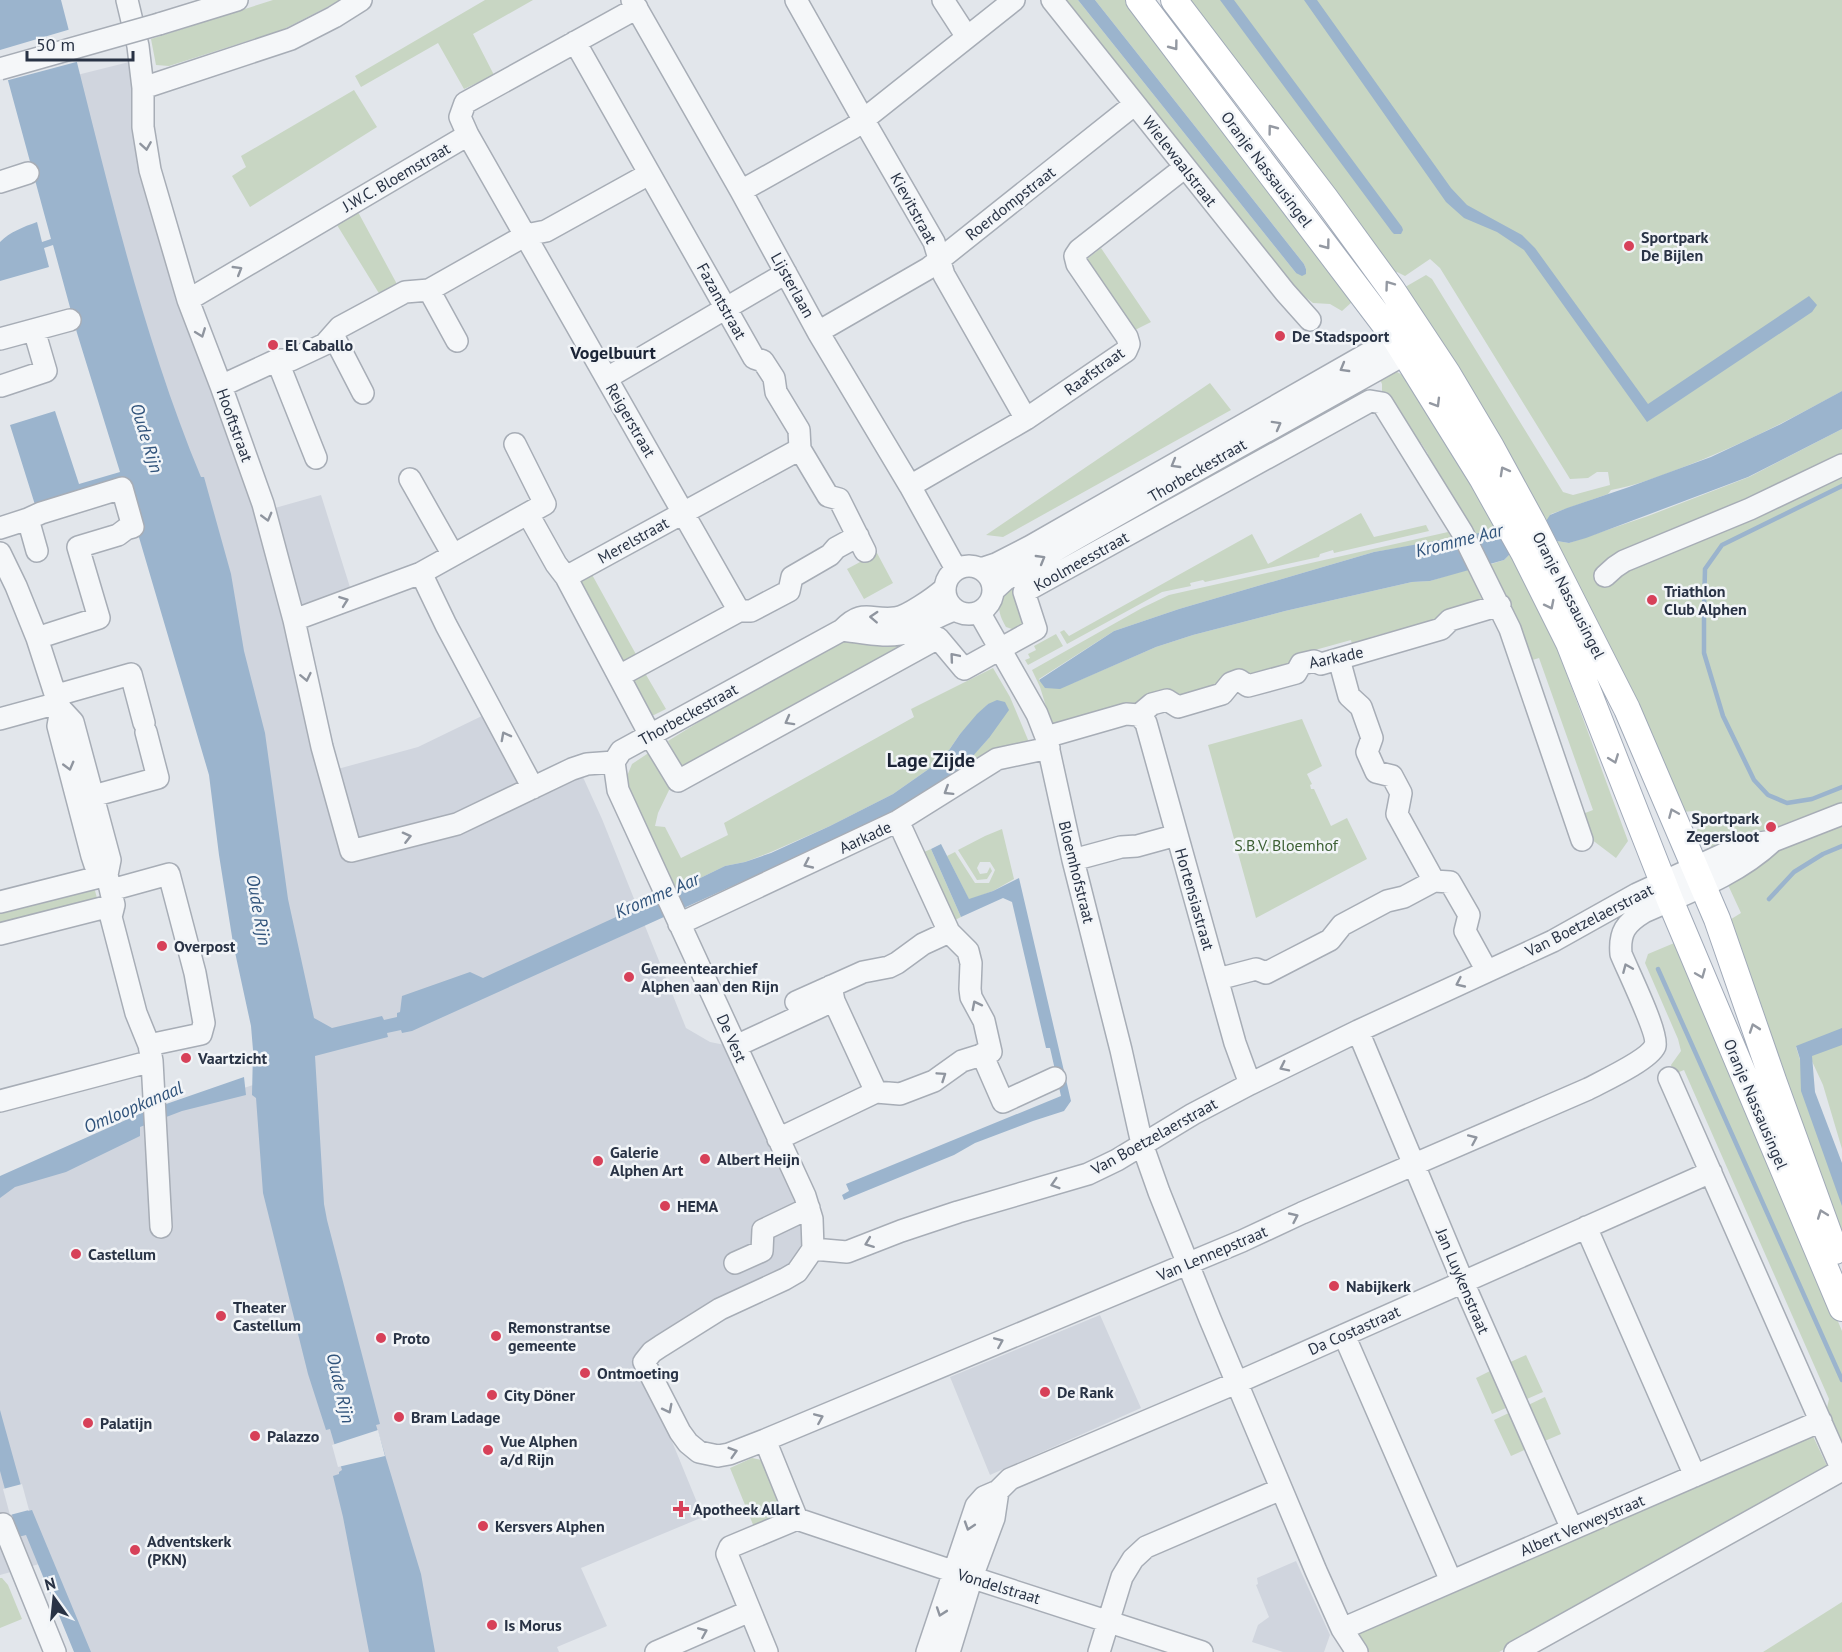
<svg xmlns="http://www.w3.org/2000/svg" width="1842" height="1652" viewBox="0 0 1842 1652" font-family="'PT Sans',sans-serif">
  <rect width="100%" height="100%" fill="#e2e6eb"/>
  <path fill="#d0d5de" d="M133,61L165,189L223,373L275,508L321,495L354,600L301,619L334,770L418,747L486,714L520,790L577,764L602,819L686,1028L710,1042L725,1045L801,1199L803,1259L659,1343L649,1372L662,1417L703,1517L581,1568L607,1626L557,1647L559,1652H87L50,1561L0,1575V1187L156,1117L314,1065L164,426L77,75Z
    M1100,1315L1141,1408L990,1475L950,1377Z
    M1296,1561L1330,1635L1324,1652H1283L1252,1642L1258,1625L1269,1617L1256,1585L1258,1584L1257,1578Z"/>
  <path fill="#c8d6c3" d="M273,0H341L282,30L169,66L156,65L151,39Z
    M485,0H533L473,34L494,75L464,89L438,43L361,87L355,76Z
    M1063,0H1078L1296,273L1306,269L1304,264L1095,0H1129L1256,176L1352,302L1342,311L1330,304L1313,303L1292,287Z
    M1184,0H1842V391C1788,421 1734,448 1676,470C1655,478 1634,486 1611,490L1608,494L1551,514L1545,526L1400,290L1426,275L1432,279L1563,492L1573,495L1610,485L1608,472H1597L1588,478L1570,479L1440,268L1430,259L1405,276L1397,272L1391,276Z
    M354,90L377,127L250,207L232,176L246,167L241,156Z
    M358,212L398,286L380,295L337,225Z
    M1101,248L1151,322L1131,332L1087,266V259Z
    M1397,372L1408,378L1503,535L1470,536L1423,457L1428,454L1421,443L1417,445L1389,395L1382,391V384L1379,377L1391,373Z
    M1210,383L1231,410L1003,537L986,535Z
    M1842,429V1149L1823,1085L1804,1044L1796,1047L1842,1192V1251L1728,921L1741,913L1710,846L1698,842L1690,832L1701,828L1693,811L1683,812L1551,540L1569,543L1648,516L1749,477Z
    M1361,513L1374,537L1426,525L1429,531L1334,553L1333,550L1320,554L1319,557L1205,582L1203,580L1190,583L1191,586L1162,592L1067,644L1060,632L1064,630L1069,636L1252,534L1268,564Z
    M1448,532L1452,539L1374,552L1179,609L1114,631L1039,679V681L1073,683L1156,647L1193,635L1285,611L1412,582L1430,581L1468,569L1485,606L1371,637L1364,647L1353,649L1351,640L1315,650L1316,655L1292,669L1178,699L1169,694L1052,726L1040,687L1032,670L1142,608L1169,595Z
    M1513,551L1553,637L1628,841L1616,858L1587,836L1580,815L1593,810L1539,658L1526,662L1485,566L1504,560Z
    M877,553L893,583L864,599L847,569Z
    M590,571L638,658L622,666L576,579Z
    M1013,584L1018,594L1024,626L1015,630L1006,627C995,608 997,598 1013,584Z
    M1056,634L1063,646L1028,665L1025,660L1030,658L1028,654L1036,650L1034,646Z
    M848,639H865L913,648L684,773L668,741C727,705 785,667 848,639Z
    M993,668L1010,697L1031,747L1006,750L965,764L989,738L988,704L960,734L943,759L893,794L830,826L771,852L745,862L725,866L674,891L625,781L632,764L650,752L670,788L658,813L655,826L665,827L681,858L728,835L724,823L914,717L911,709Z
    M645,673L666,709L650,717L632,681Z
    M1302,719L1322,766L1307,774L1312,784L1310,785L1311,789H1314L1331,826L1347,818L1367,859L1256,918L1208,745Z
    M911,824L924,852L931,849L961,917L951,922L906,826Z
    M1002,829L1014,879L993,891L969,900L947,856L955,852L975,883H989L995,870L990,862H980L977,868L980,874L987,873L990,867L992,871L987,879L977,880L958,850L985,836Z
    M94,887L97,898L93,904L0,930V907Z
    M1679,941L1842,1331V1444L1827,1408L1829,1399L1684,1070L1674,1074L1671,1065L1681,1051L1678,1039L1645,963L1648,954Z
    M1526,1355L1543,1392L1522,1401L1506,1364Z
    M1496,1368L1513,1405L1492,1414L1476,1378Z
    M1545,1397L1561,1434L1540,1443L1524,1407Z
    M1515,1410L1531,1447L1511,1456L1494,1420Z
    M1811,1432L1828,1468L1619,1589L1499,1652H1368L1356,1633Z
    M752,1458L762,1460L781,1511L779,1517L754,1527L730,1468Z
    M0,1578H2L8,1585L22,1619L0,1628Z
    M1842,1602V1652H1763Z"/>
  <path fill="#9bb4cd" d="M0,0H61C103,160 137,323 201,477H204L231,574L244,651L265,733L288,899L314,1018L332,1028L382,1016L384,1020L397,1017V1013L400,1012L402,996L470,972L483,978L688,884L725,866L745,862L771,853L830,826L893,794L943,759L960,734L977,714L988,704L997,700L1005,702L1009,710L989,738L956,775L903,809L412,1031L402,1033L401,1030L387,1033L388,1037L315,1056L324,1204L327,1220L380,1424L376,1425L421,1574L435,1652H369L343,1517L333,1476L339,1474V1472L342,1470L330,1429L326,1430L308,1374L263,1193L256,1098L252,1095L253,1050L251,1026L233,943L219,855L209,775L123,483L36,508L10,425L55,411L79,484L120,472L77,333L53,245L44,248L49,267L0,281V242C10,232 23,227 37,222L42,242L51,239L0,51Z
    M1078,0H1095L1304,264L1306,269V274L1302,276L1296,273Z
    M1220,0H1234L1402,227L1403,230L1401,234H1394L1392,232Z
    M1304,0H1317L1451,188L1467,205L1522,235L1535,248L1648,404L1809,296L1817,305L1812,312L1647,422L1524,250L1497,232L1464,218L1446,202Z
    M1842,391V429L1748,477L1586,538L1569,543L1551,540L1513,551L1504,560L1430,581L1412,582L1285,611L1193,635L1156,647L1060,689L1045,688L1039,680L1114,631L1179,609L1374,552L1485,532L1503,535L1544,524L1550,515L1567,508L1629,487L1711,457L1781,424Z
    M941,844L969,899L993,891L1019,878L1071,1101L1064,1111L1033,1121L975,1143L954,1155L844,1200L842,1195L849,1191L846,1184L1061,1096L1050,1048H1046L1012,902L1003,898L961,917L931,849Z
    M1842,1028V1045L1812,1056L1815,1092L1842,1163V1206L1801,1091L1800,1059L1796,1046Z
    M244,1077L246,1095L182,1111L140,1127V1136L66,1172L15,1187L0,1198V1176L146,1111Z
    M0,1410L28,1511L32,1510L91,1652H74L26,1535L18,1537L0,1471Z"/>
  <path fill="#e2e6eb" d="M71,29L80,61L5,81L0,62V50Z
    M378,1430L385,1456L338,1467L332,1445Z
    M22,1484L29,1510L10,1515L3,1489Z"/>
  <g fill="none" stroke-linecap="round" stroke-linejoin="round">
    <path stroke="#9bb4cd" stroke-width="4.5" d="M1842,486L1722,545L1705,569L1704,609V653L1723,716L1754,780L1768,795L1787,803L1812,799L1842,787
      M1769,899L1794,872L1823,854L1842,846
      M1658,969L1842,1380"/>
    <g stroke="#a7adb6" stroke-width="24">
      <path id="minor" d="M127,0L138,46L143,88V127L150,170L188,300L221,386L263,504L294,620L322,747L351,851L457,824L572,769L587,764L614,762
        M632,0L741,191L818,332L910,486L956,569
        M796,0L863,119L934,242L944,275L1026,419
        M943,0L967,37
        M1052,0L1285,292L1310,320
        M637,8L465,103L460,117L468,135L739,611
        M159,24L237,0
        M575,42L754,358L763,361L774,378L776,392L799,430L800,449L828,496L839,499L865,551
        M143,88L291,39L334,17L361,0
        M0,182L28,173
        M741,191L853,128L1014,0
        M429,290L457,341
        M188,300L468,135
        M818,332L929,268L1135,104
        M333,335L363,393
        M0,339L70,320
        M277,360L316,458
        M607,378L786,273
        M1,386L46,371L34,330
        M221,386L277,360H291L325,344L340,327L405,292L429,290L526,235L546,231L649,174
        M410,479L453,555
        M910,486L1026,419L1126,351L1129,344L1127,337L1077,264L1075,256L1079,250L1184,168
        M528,514L556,564L566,577L650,735L678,781L938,638L964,669L1036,629L1024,592L1370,401L1382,403L1462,532L1510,629L1582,840
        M28,519L41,513L122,488L133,527L126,529L118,535L78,547L99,618L37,638
        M0,528L28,519L37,551
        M0,553L16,586L37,638L58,703L61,709L73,722L110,860L107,875L114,905L111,917L136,1013L149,1045L152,1061L161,1227
        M945 590a24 24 0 1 1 48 0a24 24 0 1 1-48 0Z
        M981,569L996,564L1031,546L1395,338L1409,336
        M421,573L446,625L533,788
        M1605,576L1615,567L1624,561L1750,509L1842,465
        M566,577L800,449
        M993,591L1005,580C1137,502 1272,429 1405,354L1415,342
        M979,612L1037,714L1046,737L1073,860L1121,1050L1142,1144L1159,1192L1210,1319L1316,1571L1342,1629L1357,1652
        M294,620L421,573L545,504L515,444
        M842,630C861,632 890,639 908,632C924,625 938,615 955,610
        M1339,659L1349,696L1361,707L1372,738L1367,752L1376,772L1392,776L1401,793L1397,814L1434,881L1450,882L1469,915L1465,931L1487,971
        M619,676L739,611H751L789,591L792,577L830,555L836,548L858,536
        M57,695L131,674L144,723
        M61,709L58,726L92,856L95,865L107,875
        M1139,715L1146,723L1235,1043L1250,1084
        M0,719L58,703
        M1046,737L1126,714L1139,715L1152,704L1167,700L1178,707L1222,694L1231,683L1239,680L1248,686L1296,673L1301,664L1314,661L1321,664L1441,629L1450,620L1500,605
        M614,762L618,790L805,1196L812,1219L813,1249
        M614,762L621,751L842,630C863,608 870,621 895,618C907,617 935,597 944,589
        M93,796L158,778L146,732
        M898,821L949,932
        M1073,860L1121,847L1137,846L1177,835
        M111,890L169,874L195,973L204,1023L201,1034L149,1045
        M0,902L107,875
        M679,924L898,821L997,759L1049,748
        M0,934L114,905
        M1218,979L1256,969L1266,973L1330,940L1342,925L1387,901L1404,897L1434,881
        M796,1002L863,972L889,967L897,963L923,944L949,932L968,951L971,963L970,989L971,997L984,1021L991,1052L962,1061L934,1081L900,1094L876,1092
        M1358,1031L1463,1282L1572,1529
        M736,1046L822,1006
        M982,1054L1003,1102L1055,1078
        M1669,1078L1842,1470
        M0,1101L152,1061
        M778,1139L876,1092L834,1001L831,986
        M1586,1227L1695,1476
        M813,1249L797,1272L785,1279L720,1309L661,1346L652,1352L644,1362L680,1432L688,1443L699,1452L718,1456L729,1454L765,1440L1242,1241L1302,1213L1588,1089C1603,1081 1649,1060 1655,1046C1659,1034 1627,969 1621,954C1619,932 1626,923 1644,912C1689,892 1737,875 1773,841
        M813,1249L847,1252L901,1231L958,1212L1088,1174L1117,1160L1193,1114L1250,1084L1358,1031L1553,941L1637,894L1724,854L1753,844L1773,841L1842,814
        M735,1263L762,1251L763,1230L809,1208
        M1344,1335L1451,1581
        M765,1440L797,1519L730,1547L727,1554L767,1652
        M797,1519L955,1572L1202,1652
        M3,1524L55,1652
        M1342,1629L1821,1421
        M656,1652L750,1611
        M927,1652L976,1506L984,1497L998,1491L1010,1479L1236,1383L1711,1172
        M946,1652L950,1649L972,1577L994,1518L998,1491
        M1099,1652L1122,1577L1133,1559L1146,1547L1281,1489
        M1515,1652L1842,1470"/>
    </g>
    <g stroke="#a1aab8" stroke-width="28">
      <path id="major" d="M1139,0L1395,338L1482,478L1524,553L1569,643L1670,900L1842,1308
        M1174,0L1325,198L1392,290L1447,373L1491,447L1532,522L1627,709L1717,919L1774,1083L1835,1251"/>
    </g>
    <use href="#minor" stroke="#f5f7f9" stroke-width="21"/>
    <use href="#major" stroke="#fff" stroke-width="26"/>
    <g stroke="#a7adb6" stroke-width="24" stroke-linecap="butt">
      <path id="minor-bridge" d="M0,69L159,24"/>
    </g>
    <use href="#minor-bridge" stroke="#f5f7f9" stroke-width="21"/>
  </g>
  <defs><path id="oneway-chevron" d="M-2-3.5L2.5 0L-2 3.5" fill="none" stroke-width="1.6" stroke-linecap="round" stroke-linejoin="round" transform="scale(1.5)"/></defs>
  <g stroke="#9499a2">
    <use href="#oneway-chevron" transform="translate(1174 46) rotate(53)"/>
    <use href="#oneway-chevron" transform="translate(1272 129) rotate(-127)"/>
    <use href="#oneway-chevron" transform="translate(1326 245) rotate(53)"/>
    <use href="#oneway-chevron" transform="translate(1389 285) rotate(-126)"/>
    <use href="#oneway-chevron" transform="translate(1436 403) rotate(59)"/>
    <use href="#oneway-chevron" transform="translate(1504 471) rotate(-119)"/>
    <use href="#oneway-chevron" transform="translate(1550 605) rotate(63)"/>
    <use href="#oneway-chevron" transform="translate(1614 759) rotate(69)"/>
    <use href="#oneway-chevron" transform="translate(1673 813) rotate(-113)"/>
    <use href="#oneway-chevron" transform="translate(1701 974) rotate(68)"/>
    <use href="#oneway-chevron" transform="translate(1754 1028) rotate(-109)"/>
    <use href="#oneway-chevron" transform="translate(1822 1214) rotate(-110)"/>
  </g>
  <g stroke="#8f959f">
    <use href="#oneway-chevron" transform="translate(146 146) rotate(81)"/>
    <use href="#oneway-chevron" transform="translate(238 270) rotate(-31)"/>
    <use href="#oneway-chevron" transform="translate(201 333) rotate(69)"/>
    <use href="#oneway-chevron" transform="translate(1344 368) rotate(150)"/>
    <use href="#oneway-chevron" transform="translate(1277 425) rotate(-29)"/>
    <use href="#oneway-chevron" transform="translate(1175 464) rotate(150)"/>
    <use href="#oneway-chevron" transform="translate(267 517) rotate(75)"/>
    <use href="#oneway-chevron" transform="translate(1041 559) rotate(-30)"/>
    <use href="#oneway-chevron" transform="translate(344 601) rotate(-20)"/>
    <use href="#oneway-chevron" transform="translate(874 617) rotate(-177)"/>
    <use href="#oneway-chevron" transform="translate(954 657) rotate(-130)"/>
    <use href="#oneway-chevron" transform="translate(306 677) rotate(78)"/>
    <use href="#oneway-chevron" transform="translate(789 721) rotate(151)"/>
    <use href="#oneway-chevron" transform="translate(505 736) rotate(-118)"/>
    <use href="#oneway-chevron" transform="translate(69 766) rotate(75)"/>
    <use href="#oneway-chevron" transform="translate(948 791) rotate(148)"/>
    <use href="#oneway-chevron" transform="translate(407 837) rotate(-14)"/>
    <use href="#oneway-chevron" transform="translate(808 864) rotate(155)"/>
    <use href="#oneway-chevron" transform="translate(1627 968) rotate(-113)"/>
    <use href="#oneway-chevron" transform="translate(1460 983) rotate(155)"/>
    <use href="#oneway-chevron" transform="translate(976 1005) rotate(-117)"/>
    <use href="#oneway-chevron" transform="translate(1284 1067) rotate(154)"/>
    <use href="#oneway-chevron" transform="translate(942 1076) rotate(-34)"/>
    <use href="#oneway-chevron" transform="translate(1473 1139) rotate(-24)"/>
    <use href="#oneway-chevron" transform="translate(1055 1184) rotate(163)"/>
    <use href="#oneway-chevron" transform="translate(1294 1217) rotate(-25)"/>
    <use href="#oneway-chevron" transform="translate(869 1243) rotate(159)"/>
    <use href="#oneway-chevron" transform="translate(999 1342) rotate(-23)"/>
    <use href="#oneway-chevron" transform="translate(668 1409) rotate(63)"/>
    <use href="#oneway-chevron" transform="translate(819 1418) rotate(-23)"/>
    <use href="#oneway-chevron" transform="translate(733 1452) rotate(-17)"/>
    <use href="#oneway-chevron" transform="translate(969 1526) rotate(108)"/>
    <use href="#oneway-chevron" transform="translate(941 1612) rotate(109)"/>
    <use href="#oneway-chevron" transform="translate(703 1632) rotate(-23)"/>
  </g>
  <g fill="#d74159" stroke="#f2f5f8" stroke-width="2">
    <circle cx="1629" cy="246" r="6"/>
    <circle cx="1280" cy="336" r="6"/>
    <circle cx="273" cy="345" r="6"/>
    <circle cx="1652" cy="600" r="6"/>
    <circle cx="1771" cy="827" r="6"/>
    <circle cx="162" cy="946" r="6"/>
    <circle cx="629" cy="977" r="6"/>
    <circle cx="186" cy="1058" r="6"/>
    <circle cx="705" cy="1159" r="6"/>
    <circle cx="598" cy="1161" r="6"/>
    <circle cx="665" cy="1206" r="6"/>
    <circle cx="76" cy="1254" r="6"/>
    <circle cx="1334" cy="1286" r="6"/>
    <circle cx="221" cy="1316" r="6"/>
    <circle cx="496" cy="1336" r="6"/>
    <circle cx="381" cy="1338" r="6"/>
    <circle cx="585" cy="1373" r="6"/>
    <circle cx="1045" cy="1392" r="6"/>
    <circle cx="492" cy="1395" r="6"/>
    <circle cx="399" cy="1417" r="6"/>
    <circle cx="88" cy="1423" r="6"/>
    <circle cx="255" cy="1436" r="6"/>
    <circle cx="488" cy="1450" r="6"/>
    <path d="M678 1500h6v6h6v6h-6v6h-6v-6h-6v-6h6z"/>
    <circle cx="483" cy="1526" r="6"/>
    <circle cx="135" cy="1550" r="6"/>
    <circle cx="492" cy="1625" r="6"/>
  </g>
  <g text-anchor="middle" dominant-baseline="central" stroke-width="5" stroke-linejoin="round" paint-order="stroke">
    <g font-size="16" fill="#293345" stroke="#f2f5f8">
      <text transform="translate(1180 161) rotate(52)">Wielewaalstraat</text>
      <text transform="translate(1267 169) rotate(53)">Oranje Nassausingel</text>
      <text transform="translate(396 177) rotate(-30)">J.W.C. Bloemstraat</text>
      <text transform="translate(1010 203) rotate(-38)">Roerdompstraat</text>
      <text transform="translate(914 208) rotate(61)">Kievitstraat</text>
      <text transform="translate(793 285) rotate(61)">Lijsterlaan</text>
      <text transform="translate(722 301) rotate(61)">Fazantstraat</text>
      <text transform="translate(1094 371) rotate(-36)">Raafstraat</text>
      <text transform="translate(631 420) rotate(60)">Reigerstraat</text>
      <text transform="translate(235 425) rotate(70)">Hooftstraat</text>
      <text transform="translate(1197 470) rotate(-30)">Thorbeckestraat</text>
      <text transform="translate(633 540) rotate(-29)">Merelstraat</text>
      <text transform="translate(1081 561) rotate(-29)">Koolmeesstraat</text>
      <text transform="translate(1569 595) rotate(63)">Oranje Nassausingel</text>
      <text transform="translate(1336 657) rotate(-12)">Aarkade</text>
      <text transform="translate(688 714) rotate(-29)">Thorbeckestraat</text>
      <text transform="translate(865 837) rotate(-25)">Aarkade</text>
      <text transform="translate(1077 872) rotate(76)">Bloemhofstraat</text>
      <text transform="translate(1195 899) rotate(74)">Hortensiastraat</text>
      <text transform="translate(1589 920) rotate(-27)">Van Boetzelaerstraat</text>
      <text transform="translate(732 1038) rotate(66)">De Vest</text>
      <text transform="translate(1756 1104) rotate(67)">Oranje Nassausingel</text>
      <text transform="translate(1154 1136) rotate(-29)">Van Boetzelaerstraat</text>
      <text transform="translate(1212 1253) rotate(-23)">Van Lennepstraat</text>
      <text transform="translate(1463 1281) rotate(67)">Jan Luykenstraat</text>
      <text transform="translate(1354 1330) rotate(-24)">Da Costastraat</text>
      <text transform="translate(1582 1525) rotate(-23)">Albert Verweystraat</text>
      <text transform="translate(999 1586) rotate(17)">Vondelstraat</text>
    </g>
    <g font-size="16" font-weight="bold" fill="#293345" stroke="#f2f5f8" text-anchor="start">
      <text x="1641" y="237">Sportpark<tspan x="1641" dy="18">De Bijlen</tspan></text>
      <text x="1292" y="336">De Stadspoort</text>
      <text x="285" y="345">El Caballo</text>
      <text x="1664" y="591">Triathlon<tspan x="1664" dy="18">Club Alphen</tspan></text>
      <text x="1759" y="818" text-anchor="end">Sportpark<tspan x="1759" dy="18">Zegersloot</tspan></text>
      <text x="174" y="946">Overpost</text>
      <text x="641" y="968">Gemeentearchief<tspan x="641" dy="18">Alphen aan den Rijn</tspan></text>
      <text x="198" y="1058">Vaartzicht</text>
      <text x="610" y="1152">Galerie<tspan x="610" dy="18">Alphen Art</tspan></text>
      <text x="717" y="1159">Albert Heijn</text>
      <text x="677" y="1206">HEMA</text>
      <text x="88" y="1254">Castellum</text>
      <text x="1346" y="1286">Nabijkerk</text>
      <text x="233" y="1307">Theater<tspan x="233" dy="18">Castellum</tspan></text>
      <text x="508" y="1327">Remonstrantse<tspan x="508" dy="18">gemeente</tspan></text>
      <text x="393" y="1338">Proto</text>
      <text x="597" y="1373">Ontmoeting</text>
      <text x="1057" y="1392">De Rank</text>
      <text x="504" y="1395">City Döner</text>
      <text x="411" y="1417">Bram Ladage</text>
      <text x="100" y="1423">Palatijn</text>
      <text x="267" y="1436">Palazzo</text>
      <text x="500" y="1441">Vue Alphen<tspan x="500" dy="18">a/d Rijn</tspan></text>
      <text x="693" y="1509">Apotheek Allart</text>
      <text x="495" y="1526">Kersvers Alphen</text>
      <text x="147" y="1541">Adventskerk<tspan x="147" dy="18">(PKN)</tspan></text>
      <text x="504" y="1625">Is Morus</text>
    </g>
    <g font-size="16" fill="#3e6135" stroke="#f2f5f8">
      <text x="1286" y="845">S.B.V. Bloemhof</text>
    </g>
    <g font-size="18" font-weight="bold" fill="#1b2436" stroke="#f2f5f8">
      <text x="613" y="352">Vogelbuurt</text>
    </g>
    <g font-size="18" font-style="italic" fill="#30537b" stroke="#f2f5f8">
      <text transform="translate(147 438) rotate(73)">Oude Rijn</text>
      <text transform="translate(1459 540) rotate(-14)">Kromme Aar</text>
      <text transform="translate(657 895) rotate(-23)">Kromme Aar</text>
      <text transform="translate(259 910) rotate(80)">Oude Rijn</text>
      <text transform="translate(133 1107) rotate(-23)">Omloopkanaal</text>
      <text transform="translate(341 1388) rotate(77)">Oude Rijn</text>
    </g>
    <g font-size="20" font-weight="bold" fill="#1b2436" stroke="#f2f5f8">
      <text x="931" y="760">Lage Zijde</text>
    </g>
  </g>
  <g transform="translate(54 1598) rotate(345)" stroke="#f2f5f8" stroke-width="4.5" paint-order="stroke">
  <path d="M0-4.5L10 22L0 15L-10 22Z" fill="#293345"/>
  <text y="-9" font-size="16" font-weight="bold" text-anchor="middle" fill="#293345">N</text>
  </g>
  <path d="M27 51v9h106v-9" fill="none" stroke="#293345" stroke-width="3"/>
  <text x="36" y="51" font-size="18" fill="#293345" stroke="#f2f5f8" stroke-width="4.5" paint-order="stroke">50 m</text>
</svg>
